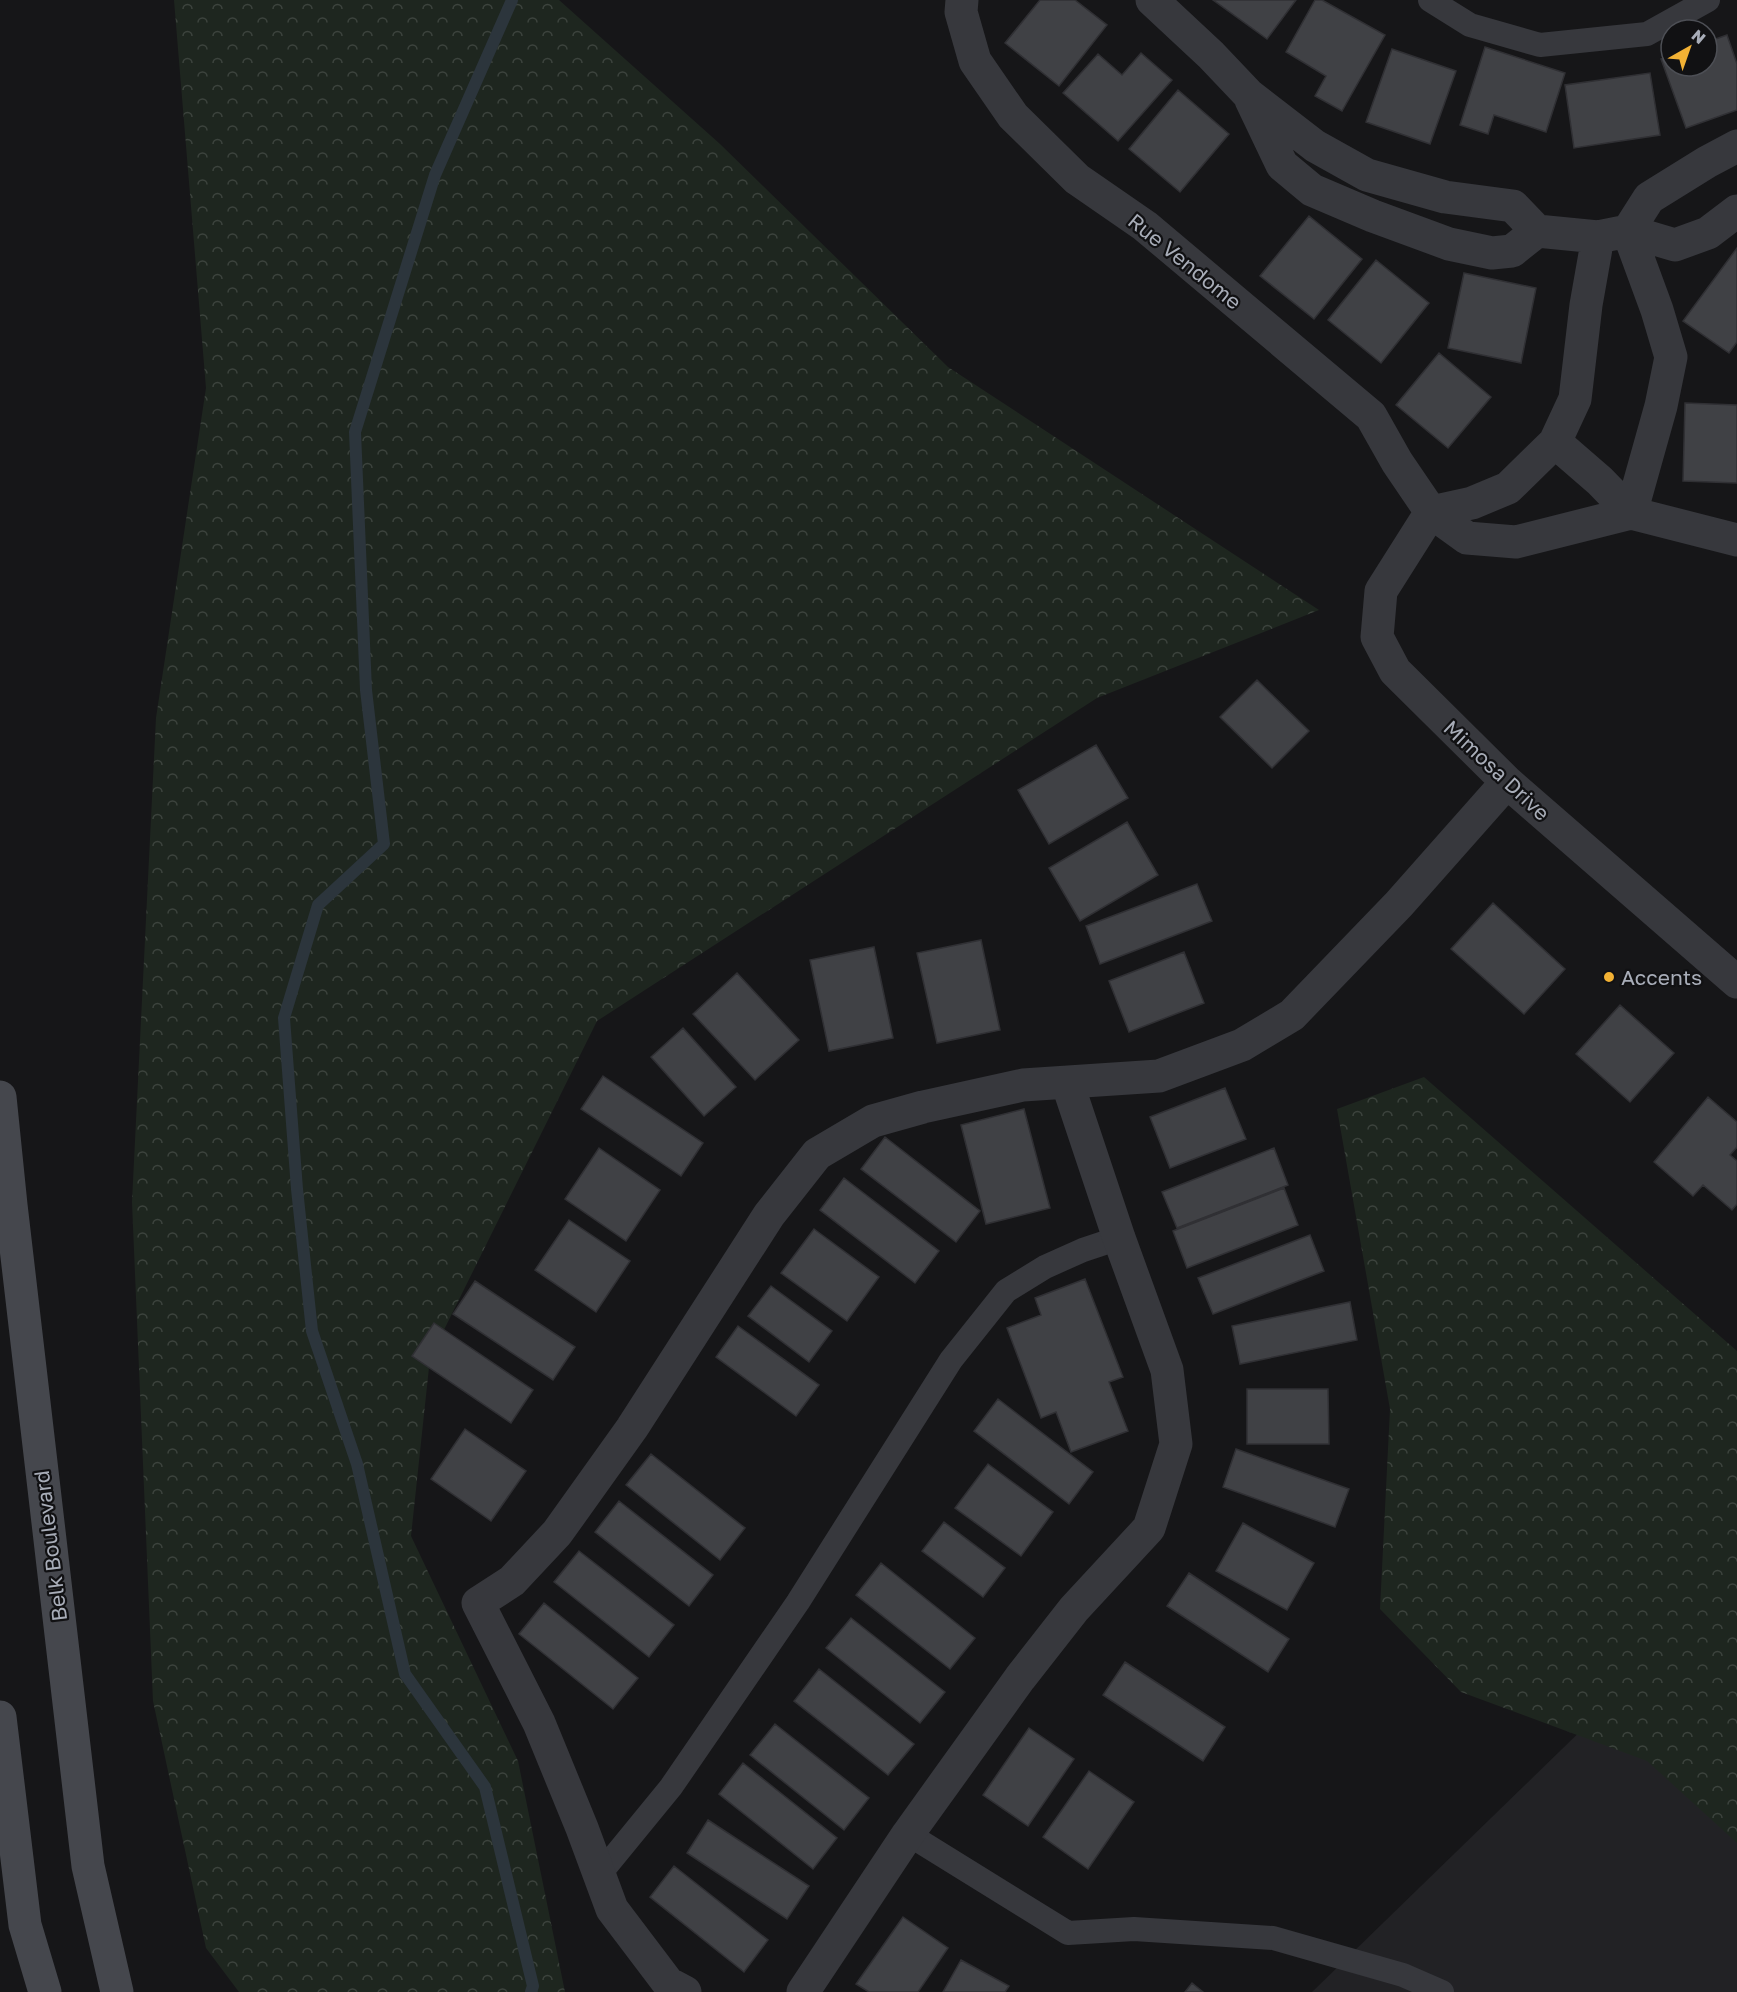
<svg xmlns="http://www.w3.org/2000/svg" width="1737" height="1992" viewBox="0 0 1737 1992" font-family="'Golos Text',sans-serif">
  <defs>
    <pattern id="forest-crowns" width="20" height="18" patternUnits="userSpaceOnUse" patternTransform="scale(1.5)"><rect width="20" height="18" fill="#1e261f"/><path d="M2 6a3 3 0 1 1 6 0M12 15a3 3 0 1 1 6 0" fill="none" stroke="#3c433d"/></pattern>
  </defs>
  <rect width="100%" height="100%" fill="#161618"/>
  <path fill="#222225" d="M1631,1682L1737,1737V1992H1312Z"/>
  <path fill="url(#forest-crowns)" d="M174,0H559L720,144L948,367L1319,610L1097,698L597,1021L430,1358L411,1536L518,1761L565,1992H239L206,1948L153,1701L132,1202L156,718L206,388Z
    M1424,1077L1737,1351V1843L1647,1761L1461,1692L1380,1609L1390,1409L1337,1109Z"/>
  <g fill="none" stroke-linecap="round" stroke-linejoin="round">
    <path stroke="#2c353c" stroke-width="12" d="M512,0L435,175L355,432L366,690L384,844L318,905L284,1018L297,1189L312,1331L357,1464L405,1674L485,1787L533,1986L531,1992"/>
  </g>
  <path fill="#404145" stroke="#303034" stroke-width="1.5" d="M1040,0H1075L1107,25L1059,86L1005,43Z
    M1213,0H1296L1267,39Z
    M1315,0H1322L1385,35L1342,111L1315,96L1326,76L1286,52Z
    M1727,35L1737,64V110L1686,128L1661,59L1671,55V66H1707V42Z
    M1485,47L1565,73L1546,132L1494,115L1488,134L1460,125Z
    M1392,49L1456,71L1430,144L1366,122Z
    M1141,53L1172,80L1118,141L1063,93L1098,54L1122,75Z
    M1650,73L1660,135L1574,148L1565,85Z
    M1178,90L1229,134L1180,192L1129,149Z
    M1309,216L1362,259L1314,319L1260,276Z
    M1737,248V342L1729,353L1683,321Z
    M1376,260L1429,303L1381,363L1328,320Z
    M1464,273L1536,288L1521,363L1448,348Z
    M1439,353L1491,397L1448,448L1396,405Z
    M1685,403L1737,405V483L1683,481Z
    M1257,680L1309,731L1272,768L1220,717Z
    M1096,745L1128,798L1049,844L1018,790Z
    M1127,822L1158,875L1080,921L1049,868Z
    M1197,884L1212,921L1100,964L1086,926Z
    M1493,903L1565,969L1524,1014L1451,949Z
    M981,940L1000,1030L937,1043L917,953Z
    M874,947L893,1038L829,1051L810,960Z
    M1184,952L1204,1003L1129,1032L1109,981Z
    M737,973L799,1040L755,1080L693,1014Z
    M1620,1005L1674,1053L1630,1102L1576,1054Z
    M683,1028L736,1087L704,1116L651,1057Z
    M603,1076L703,1143L681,1176L581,1109Z
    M1225,1088L1246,1139L1170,1168L1150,1117Z
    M1708,1097L1737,1122V1147L1730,1155L1737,1161V1204L1732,1210L1703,1185L1693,1196L1654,1162Z
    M1024,1109L1050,1208L986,1224L961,1125Z
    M885,1137L980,1211L956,1242L861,1169Z
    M599,1148L660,1190L626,1241L565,1199Z
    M1274,1148L1288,1185L1177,1228L1162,1192Z
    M844,1178L939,1251L915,1283L820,1210Z
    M1284,1188L1298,1225L1187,1268L1173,1231Z
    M569,1220L630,1261L596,1312L535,1270Z
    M814,1229L879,1277L847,1321L781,1273Z
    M1310,1235L1324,1271L1213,1314L1198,1278Z
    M1085,1279L1123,1377L1109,1382L1128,1431L1071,1452L1056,1412L1041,1418L1007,1328L1041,1315L1035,1298Z
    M475,1281L575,1347L553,1380L453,1314Z
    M771,1286L832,1331L809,1362L748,1316Z
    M1350,1302L1357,1340L1240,1364L1232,1326Z
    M434,1323L533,1390L511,1423L412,1356Z
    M738,1326L819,1385L796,1416L716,1357Z
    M1247,1389H1328L1329,1444H1247Z
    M998,1399L1093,1472L1069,1504L974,1431Z
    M465,1429L526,1471L491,1521L431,1479Z
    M1236,1449L1349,1489L1335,1527L1223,1487Z
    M651,1454L745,1528L720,1560L626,1485Z
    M988,1464L1053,1512L1021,1556L955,1508Z
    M619,1501L713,1575L689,1606L595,1532Z
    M944,1522L1005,1568L983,1597L922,1551Z
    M1243,1523L1314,1563L1287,1610L1216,1571Z
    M579,1551L674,1625L649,1657L554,1582Z
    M881,1563L975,1638L950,1669L856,1595Z
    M1189,1573L1289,1639L1268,1672L1167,1606Z
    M544,1603L638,1678L613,1709L519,1634Z
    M851,1618L945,1692L920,1723L826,1648Z
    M1125,1662L1225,1727L1203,1761L1103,1695Z
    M819,1669L914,1744L888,1775L794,1701Z
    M775,1724L869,1798L844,1830L750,1755Z
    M1029,1728L1074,1759L1028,1826L983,1795Z
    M743,1763L837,1838L813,1869L719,1794Z
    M1089,1771L1134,1802L1088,1869L1043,1837Z
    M708,1820L809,1886L787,1919L687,1853Z
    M674,1866L768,1940L744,1972L650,1897Z
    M903,1917L948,1948L918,1992H869L856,1984Z
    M961,1960L1009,1986L1005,1992H943Z
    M1192,1983L1203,1992H1185Z"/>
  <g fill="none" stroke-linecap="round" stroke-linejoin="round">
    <path stroke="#37383d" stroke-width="24" d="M1430,0L1470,25L1540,45L1647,34L1708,0
      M908,1834L1068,1933L1134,1929L1273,1938L1403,1975L1442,1992
      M599,1875L671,1787L798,1602L951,1360L1006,1291L1045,1267L1083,1250L1119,1238"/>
    <path stroke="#37383d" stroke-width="33" d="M962,0L961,12L975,61L1013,116L1077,179L1145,226L1371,416L1397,462L1431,512L1467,538L1516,542L1631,513L1737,540
      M1152,0L1211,55L1249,95L1315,146L1367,175L1445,197L1513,206L1537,231L1598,237L1628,231L1675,245L1708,233L1737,211
      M1251,100L1282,165L1312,190L1373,216L1449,244L1492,253L1512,251L1537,231
      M1628,231L1657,310L1671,357L1661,406L1631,513
      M1628,231L1649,198L1707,162L1737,146
      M1555,442L1600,481L1631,513
      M1431,512L1381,591L1377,637L1395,671L1507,782L1737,982
      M1431,512L1472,503L1508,488L1555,442L1575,399L1586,305L1598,237
      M685,1992L668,1983L612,1909L582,1828L539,1723L478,1603L512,1581L557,1533L632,1428L769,1215L817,1154L873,1121L923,1107L1023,1085L1159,1076L1242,1045L1292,1015L1399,904L1507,782
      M803,1992L908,1834L1020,1678L1074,1609L1149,1528L1176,1444L1167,1370L1119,1238L1067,1082"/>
    <path stroke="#45474d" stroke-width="33" d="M0,1097L11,1205L88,1866L117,1992
      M0,1717L25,1925L45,1992"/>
  </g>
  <circle fill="#f2b134" stroke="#111113" stroke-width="2" cx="1609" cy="977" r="6"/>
  <g text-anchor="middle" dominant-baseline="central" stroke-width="4.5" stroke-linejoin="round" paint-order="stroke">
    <g font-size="21" fill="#a8adb8" stroke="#111113">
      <text transform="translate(1185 261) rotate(39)">Rue Vendome</text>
      <text transform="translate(1497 770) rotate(43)">Mimosa Drive</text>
      <text transform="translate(50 1546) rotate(-97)">Belk Boulevard</text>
    </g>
    <g font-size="21" fill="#a8adb8" stroke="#111113" text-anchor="start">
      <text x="1621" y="977">Accents</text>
    </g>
  </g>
  <g transform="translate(1689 48) rotate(40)"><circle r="28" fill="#111113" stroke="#4d4f55" stroke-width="1.5"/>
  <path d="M0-4.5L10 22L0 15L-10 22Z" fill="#f2b134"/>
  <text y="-9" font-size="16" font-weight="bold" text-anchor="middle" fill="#a8adb8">N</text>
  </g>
</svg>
